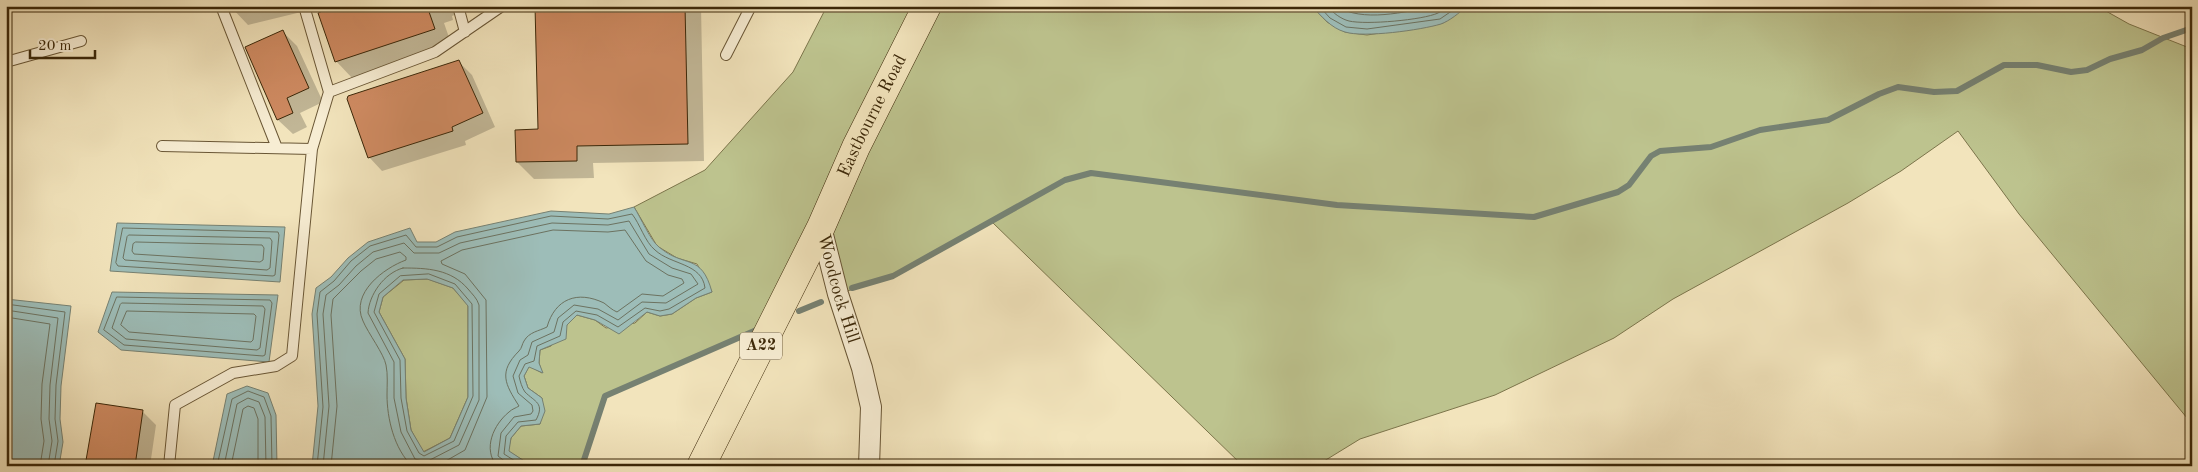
<svg xmlns="http://www.w3.org/2000/svg" width="2198" height="472" viewBox="0 0 2198 472" font-family="'Old Standard TT',serif">
  <rect width="100%" height="100%" fill="#f2e4bc"/>
  <filter id="stains"><feTurbulence type="fractalNoise" baseFrequency=".004" numOctaves="4"/><feColorMatrix values="0 0 0 0 .2 0 0 0 0 .09 0 0 0 0 .02 0 0 0 .5 -.17"/></filter>
  <radialGradient id="worn" r=".72"><stop offset=".6" stop-color="#630" stop-opacity="0"/><stop offset="1" stop-color="#630" stop-opacity=".3"/></radialGradient>
  <path fill="#bdc38e" stroke="#7c754b" d="M827,6H1312L1327,22L1345,32L1367,35L1443,23L1466,6H2097L2129,24L2192,49V424L2019,214L1958,131L1901,171L1848,203L1673,299L1614,338L1495,395L1360,439L1316,466H1243L992,222L893,276L838,294L821,228L761,327L605,396L582,466H532L508,451L511,438L521,426L540,424L542,398L528,388L524,376L529,366L542,373L539,363L540,350L551,346L567,325L577,315L595,320L606,328L635,323L647,312L660,316L672,314L696,298L712,292L697,264L677,258L657,246L634,207L705,170L793,72Z
    M428,279L453,288L468,305V397L450,438L423,452L411,430L406,398L405,359L379,312L383,297L404,280Z"/>
  <path fill="#9dbdb8" stroke="#768172" fill-rule="evenodd" d="M1312,6H1466C1460,13 1449,21 1441,24C1421,30 1364,38 1345,32C1331,28 1321,16 1312,6Z
    M634,207C641,218 650,240 659,247C685,269 701,252 712,292L696,298L672,314L660,316L647,312L619,334L595,320L577,315L567,325L566,339L540,350L539,363L543,373L529,367L524,376L528,388L542,398L545,411L540,424L521,426L511,438L509,451L532,466H312L318,406L312,314L316,288L331,277L348,258L368,242L410,228L417,242H436L455,232L551,211L609,214ZM427,279L453,288L468,306V397L450,438L424,452L411,430L406,398L405,359L379,312L383,297L403,280Z
    M117,223L285,227L280,282L110,271Z
    M112,292L278,295L269,362L121,350L98,332Z
    M6,299L71,306L61,386L60,419L63,442L59,466H6Z
    M247,386L268,393L276,415L277,466H212L227,394Z"/>
  <path fill="#0003" d="M230,6H326L248,25Z
    M337,6H457L459,13L452,16L453,20L444,23L452,46L353,79L336,61Z
    M536,6H701L704,161L593,163L594,178L534,179L517,162L539,131Z
    M282,31L297,46L323,102L300,113L307,127L293,134L278,120L246,48Z
    M459,62L472,75L495,127L465,141L466,145L382,171L369,157L364,148L348,99Z
    M97,405L143,412L156,425L150,466H87Z"/>
  <g fill="none" stroke-linecap="round" stroke-linejoin="round">
    <path stroke="#6c7260" stroke-width="1" d="M1319,6L1330,18L1346,27L1367,29L1440,19L1459,6
      M1327,6C1333,13 1341,19 1349,21C1366,25 1423,20 1438,13C1442,11 1445,8 1448,6
      M1337,6C1361,23 1406,12 1434,6
      M123,228L278,232L279,235L275,275L273,276L118,266L116,263Z
      M129,235L270,238L272,241L270,268L267,270L125,260L123,258L127,237Z
      M136,242L262,245L264,248L263,260L260,262L134,254L132,251L133,244Z
      M403,268C427,268 451,269 468,289C472,294 477,298 479,305V400L459,445L426,462L415,459L401,432L394,398V362L368,313C369,295 384,273 403,268Z
      M429,274L455,284L472,304L473,396L454,441L424,456L419,453L407,431L401,398L400,360L374,312L379,294L400,276Z
      M117,297L270,300L272,303L265,355L263,356L124,345L104,330Z
      M122,303L263,306L265,309L260,348L257,350L126,339L112,328L120,305Z
      M6,304L65,312L56,385L55,419L58,441L54,466
      M6,310L58,318L50,385L49,419L52,441L48,466
      M127,311L254,314L256,316L253,340L251,342L129,332L121,325Z
      M6,317L50,324L42,384L41,419L44,441L40,466
      M217,466L232,399L248,391L264,397L271,416L272,466
      M224,466L237,404L248,398L259,402L265,417L266,466
      M231,466L243,409L248,406L254,408L258,419V466
      M317,466L323,407L317,314L320,292L334,281L351,261L370,246L406,235L416,247H437L457,237L551,216L608,219L632,214C640,224 645,242 655,250C671,265 702,263 705,288L669,309L660,311L645,308L618,327L597,315L576,311L563,322L560,336L537,346L534,361L525,364L519,376C520,381 522,388 525,392C535,402 545,403 536,420L518,422L506,436L504,454L523,466
      M323,466L329,406L323,314L326,295L339,285L356,266L373,252L404,243L414,253H439L460,243L552,223L608,225L629,221L649,254L672,268L691,274L698,284L666,303L642,302L618,320L598,309L574,305L558,318L554,332L532,342L528,355L520,360L513,376L518,393L532,405L533,411L531,414L514,417L501,433L498,456L511,466
      M331,466L337,406L331,315L333,299L361,271L376,259L400,252L406,257V260C384,268 350,293 363,321C368,333 384,354 386,365C388,374 387,386 387,395C387,418 394,449 412,466
      M437,466L465,450L487,397L486,300L465,274L442,264L441,261L462,250L553,230L608,232L625,230L646,261L668,275L682,279L684,283L663,296L642,294L617,312C612,310 608,306 604,303C577,290 555,299 547,327C539,331 529,332 524,341C522,344 522,348 519,351C498,372 505,384 519,406C516,408 512,409 509,412C494,424 482,449 497,466"/>
    <path stroke="#768172" stroke-width="6" d="M852,288L893,276L1065,180L1091,173L1337,205L1534,217L1618,192L1629,185L1651,156L1660,151L1711,147L1760,130L1828,120L1879,94L1898,87L1934,92L1957,91L2004,65H2037L2071,72L2087,70L2110,59L2142,50L2163,38L2192,28
      M799,311L821,302
      M582,466L605,396L761,328"/>
  </g>
  <path fill="#ce8a61" stroke="#3b2708" d="M334,6H427L435,29L335,62L318,13Z
    M535,6H685L688,144L577,146V161L516,162L515,130L538,129Z
    M283,30L309,88L287,98L293,113L277,120L245,47Z
    M459,60L483,113L452,127L453,131L368,158L347,99L348,96Z
    M96,403L143,410L135,466H85Z"/>
  <g fill="none" stroke-linecap="round" stroke-linejoin="round">
    <g stroke="#695635" stroke-width="12">
      <path id="service" d="M221,6L277,148
        M304,6L329,92L435,52L502,6
        M458,6L465,32
        M726,55L751,6
        M6,62L81,41
        M162,146L312,149
        M169,466L175,405L233,373L276,366L292,356L312,149L329,92"/>
    </g>
    <g stroke="#695635" stroke-width="22">
      <g id="minor">
        <path id="s1" d="M821,227L838,294L862,368L871,407L869,466"/>
      </g>
    </g>
    <g stroke="#3b2708" stroke-width="29">
      <g id="trunk">
        <path id="s2" d="M701,466L821,227L856,147L927,6"/>
      </g>
    </g>
    <use href="#service" stroke="#f7edd3" stroke-width="10"/>
    <use href="#minor" stroke="#f7edd3" stroke-width="20"/>
    <use href="#trunk" stroke="#f2e4bc" stroke-width="28"/>
  </g>
  <g text-anchor="middle" dominant-baseline="central" stroke-width="4.5" stroke-linejoin="round" paint-order="stroke">
    <rect fill="#f7edd3" stroke="#736245" stroke-width="1" x="740" y="332.5" width="42" height="27" rx="4"/>
    <g font-size="16" font-weight="bold" fill="#3b2708">
      <text x="761" y="346">A22</text>
    </g>
    <g font-size="18" fill="#3b2708" stroke="#f7edd3">
      <text stroke="none"><textPath href="#s2" startOffset="390">Eastbourne Road</textPath></text>
      <text stroke="none"><textPath href="#s1" startOffset="64">Woodcock Hill</textPath></text>
    </g>
  </g>
  <rect width="2198" height="472" fill="none" stroke="#f2e4bc" stroke-width="25"/>
  <rect x="8" y="8" width="2183" height="457" fill="none" stroke="#3b2708" stroke-width="2.5"/>
  <rect x="12" y="12" width="2173" height="447" fill="none" stroke="#3b2708"/>
  <path d="M30 50v8h65v-8" fill="none" stroke="#3b2708" stroke-width="2.5"/>
  <text x="38" y="50" font-size="15" fill="#3b2708" stroke="#f7edd3" stroke-width="4" paint-order="stroke">20 m</text>
  <rect width="100%" height="100%" filter="url(#stains)"/>
  <rect width="100%" height="100%" fill="url(#worn)"/>
</svg>
